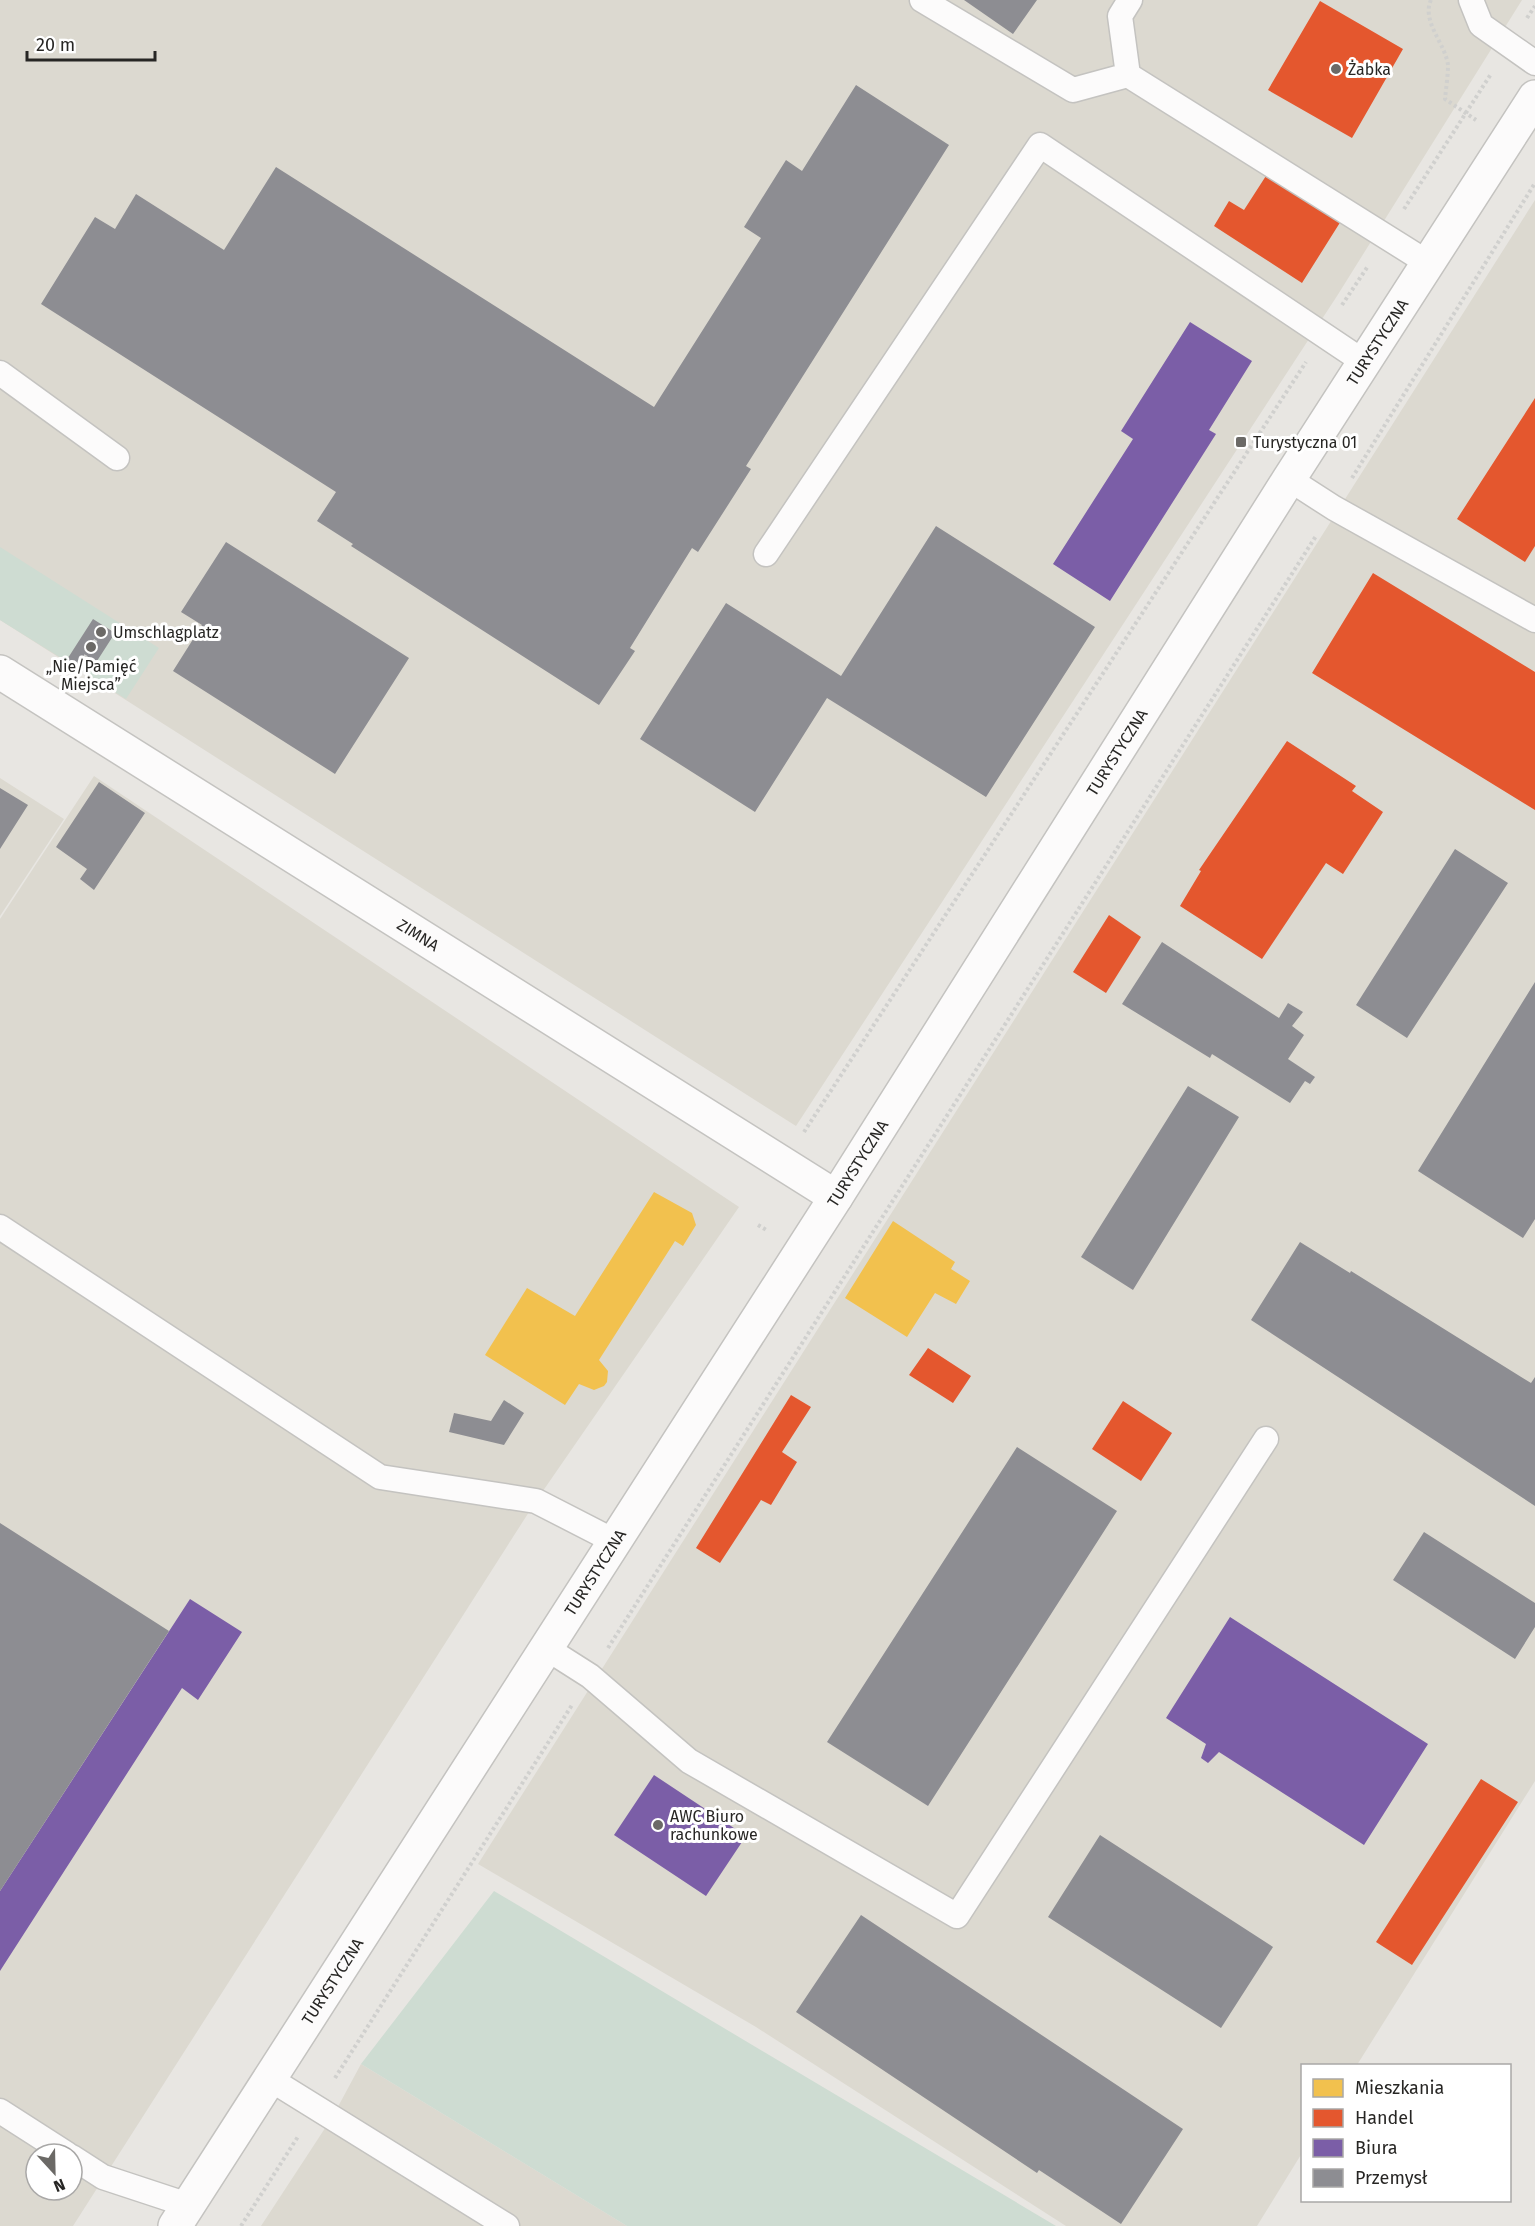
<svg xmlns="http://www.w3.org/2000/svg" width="1535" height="2226" viewBox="0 0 1535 2226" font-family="'Fira Sans',sans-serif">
  <rect width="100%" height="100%" fill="#e8e6e2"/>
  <path fill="#dcd9d0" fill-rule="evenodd" d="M0,0H1522L1337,296L796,1126L0,620Z
    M1535,200V1781L1357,2065L1302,2066V2153L1257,2226H1066L756,2027L478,1864Z
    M94,776L739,1207L536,1501L73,2226H0V919ZM36,2154H72V2190H36Z
    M0,778L64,819L0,916Z
    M361,2064L627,2226H261L333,2116Z"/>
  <path fill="#cedcd2" d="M0,547L159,648L126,699L88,675L115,632L93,620L66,661L0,620Z
    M494,1891L1056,2226H627L361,2064Z"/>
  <path fill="#f2c14e" d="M654,1192L692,1213L696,1225L683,1246L675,1241L599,1360L608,1371L607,1382L604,1386L594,1390L579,1384L565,1405L485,1355L527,1288L575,1316Z
    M893,1221L955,1262L951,1269L970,1281L956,1304L935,1293L907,1337L845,1298Z"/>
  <path fill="#e4572e" d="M1320,1L1403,49L1352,138L1268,90Z
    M1273,165L1346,213L1302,283L1214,226L1229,201L1244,210Z
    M1535,398V546L1525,562L1457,519Z
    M1373,573L1535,672V810L1312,673Z
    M1287,741L1356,786L1352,791L1383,812L1343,874L1326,863L1262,959L1180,906L1201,871L1199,870Z
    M1109,915L1141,937L1106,993L1073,972Z
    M928,1348L971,1376L953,1403L909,1375Z
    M791,1395L811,1407L782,1452L797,1462L771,1505L761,1500L720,1563L696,1548Z
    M1123,1401L1172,1433L1141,1481L1092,1449Z
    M1481,1779L1518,1802L1412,1965L1376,1942Z"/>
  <path fill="#7b5ea7" d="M1190,322L1252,361L1209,430L1216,434L1110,601L1053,564L1133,439L1121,431Z
    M190,1599L242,1632L198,1700L182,1688L0,1971V1891Z
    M1230,1617L1428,1744L1364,1845L1219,1752L1208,1763L1201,1758L1206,1744L1166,1718Z
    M654,1775L746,1836L706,1896L614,1835Z"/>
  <path fill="#8d8d92" d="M964,0H1037L1013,34Z
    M856,85L949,145L760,444L746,466L751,469L698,552L692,548L630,648L635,651L599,705L351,546L353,544L317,521L336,492L41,304L95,217L115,229L136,194L224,250L276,167L654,407L761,238L744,227L786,160L802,171Z
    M936,526L1095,627L986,797L827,698L755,812L640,739L726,603L841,676Z
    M226,542L409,658L335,774L173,671L202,625L181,612Z
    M93,619L115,633L88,675L66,661Z
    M99,782L145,813L94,890L80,879L87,869L56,847Z
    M0,788L28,805L0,849Z
    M1455,849L1508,883L1407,1038L1356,1005Z
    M1162,942L1279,1018L1288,1003L1303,1012L1292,1026L1304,1035L1288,1059L1315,1077L1310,1084L1305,1081L1290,1103L1212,1054L1210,1058L1122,1004Z
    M1535,982V1219L1523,1238L1418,1171Z
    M1188,1086L1239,1117L1133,1290L1081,1257Z
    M1300,1242L1350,1273L1351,1271L1531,1383L1535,1377V1506L1251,1320Z
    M504,1400L524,1413L504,1445L449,1432L454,1413L491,1421Z
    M1017,1447L1117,1511L928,1806L827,1742Z
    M0,1523L169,1631L0,1891Z
    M1424,1532L1535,1603V1627L1515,1659L1393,1580Z
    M1100,1835L1273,1947L1221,2028L1048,1917Z
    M861,1915L1183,2129L1121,2224L1039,2170L1037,2173L796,2012Z"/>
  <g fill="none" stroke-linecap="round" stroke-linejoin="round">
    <g stroke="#c4c3c0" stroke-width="27">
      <path id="lane" d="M922,0L1073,90L1128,75L1428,263
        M1471,0L1481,25L1535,63
        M1128,75L1120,16L1130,0
        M0,373L117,458
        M1289,479L1334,508L1535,620
        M766,554L1040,145L1364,362
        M0,1227L380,1477L536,1501L614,1541
        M546,1648L590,1676L689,1761L957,1916L1266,1439
        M270,2079L507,2226
        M0,2111L67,2154
        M72,2157L103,2177L188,2205"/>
    </g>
    <g stroke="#c4c3c0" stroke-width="36">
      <g id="street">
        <path id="s1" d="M0,672L836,1197"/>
      </g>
    </g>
    <g stroke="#c4c3c0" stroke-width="36">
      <g id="secondary">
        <path id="s2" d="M175,2226L836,1197L1289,479L1535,97"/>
      </g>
    </g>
    <path stroke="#d0d0ce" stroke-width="4" stroke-dasharray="3 3" stroke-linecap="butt" d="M1431,0C1421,21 1446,45 1448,65C1448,76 1446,88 1445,99L1476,120
      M1527,18L1535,6
      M1404,209L1491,74
      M1342,305L1368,266
      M1352,478L1535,183
      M75,673L97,638
      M804,1132L1306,362
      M758,1225L768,1231
      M608,1648L1316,536
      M335,2078L572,1705
      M241,2226L299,2135"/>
    <use href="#lane" stroke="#fcfbfb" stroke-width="24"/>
    <use href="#street" stroke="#fcfbfb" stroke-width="33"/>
    <use href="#secondary" stroke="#fcfbfb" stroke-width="33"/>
  </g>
  <g fill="#6b6966" stroke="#fff" stroke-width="2">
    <circle cx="1336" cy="69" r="6"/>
    <rect x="1235" y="436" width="12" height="12" rx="3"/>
    <circle cx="101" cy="632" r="6"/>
    <circle cx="91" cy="647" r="6"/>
    <circle cx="658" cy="1825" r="6"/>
  </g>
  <g text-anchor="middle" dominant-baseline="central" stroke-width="6" stroke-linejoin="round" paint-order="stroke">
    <g font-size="16" fill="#272624" stroke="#fff" text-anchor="start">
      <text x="1348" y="69">Żabka</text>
      <text x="1253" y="442">Turystyczna 01</text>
      <text x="113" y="632">Umschlagplatz</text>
      <text x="91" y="666" text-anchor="middle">„Nie/Pamięć<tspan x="91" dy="18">Miejsca”</tspan></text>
      <text x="670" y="1816">AWC Biuro<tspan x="670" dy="18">rachunkowe</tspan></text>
    </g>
    <g font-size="16" fill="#272624" stroke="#fff">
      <text stroke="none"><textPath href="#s2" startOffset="2235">TURYSTYCZNA</textPath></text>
      <text stroke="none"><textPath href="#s2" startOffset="1749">TURYSTYCZNA</textPath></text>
      <text stroke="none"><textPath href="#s1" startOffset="494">ZIMNA</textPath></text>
      <text stroke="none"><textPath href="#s2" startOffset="1263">TURYSTYCZNA</textPath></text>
      <text stroke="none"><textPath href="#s2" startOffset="777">TURYSTYCZNA</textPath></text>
      <text stroke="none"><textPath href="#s2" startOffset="291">TURYSTYCZNA</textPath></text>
    </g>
  </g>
  <rect x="1301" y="2064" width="210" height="138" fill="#ffffff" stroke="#a9a8a7" stroke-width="1.5"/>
  <rect x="1313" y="2079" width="30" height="18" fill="#f2c14e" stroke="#a9a8a7" stroke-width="1.5"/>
  <text x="1355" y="2094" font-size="18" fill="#272624">Mieszkania</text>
  <rect x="1313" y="2109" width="30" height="18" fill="#e4572e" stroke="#a9a8a7" stroke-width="1.5"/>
  <text x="1355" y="2124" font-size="18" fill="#272624">Handel</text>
  <rect x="1313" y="2139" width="30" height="18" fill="#7b5ea7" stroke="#a9a8a7" stroke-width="1.5"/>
  <text x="1355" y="2154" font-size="18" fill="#272624">Biura</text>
  <rect x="1313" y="2169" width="30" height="18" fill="#8d8d92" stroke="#a9a8a7" stroke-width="1.5"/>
  <text x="1355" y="2184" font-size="18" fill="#272624">Przemysł</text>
  <g transform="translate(54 2172) rotate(158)"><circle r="28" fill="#ffffff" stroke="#a9a8a7" stroke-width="1.5"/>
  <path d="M0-4.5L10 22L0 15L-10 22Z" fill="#6b6966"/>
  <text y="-9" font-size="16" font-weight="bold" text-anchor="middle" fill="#272624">N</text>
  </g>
  <path d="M27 51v9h128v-9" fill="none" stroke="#272624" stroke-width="3"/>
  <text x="36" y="51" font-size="18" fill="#272624" stroke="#ffffff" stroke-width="4.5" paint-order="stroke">20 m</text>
</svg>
